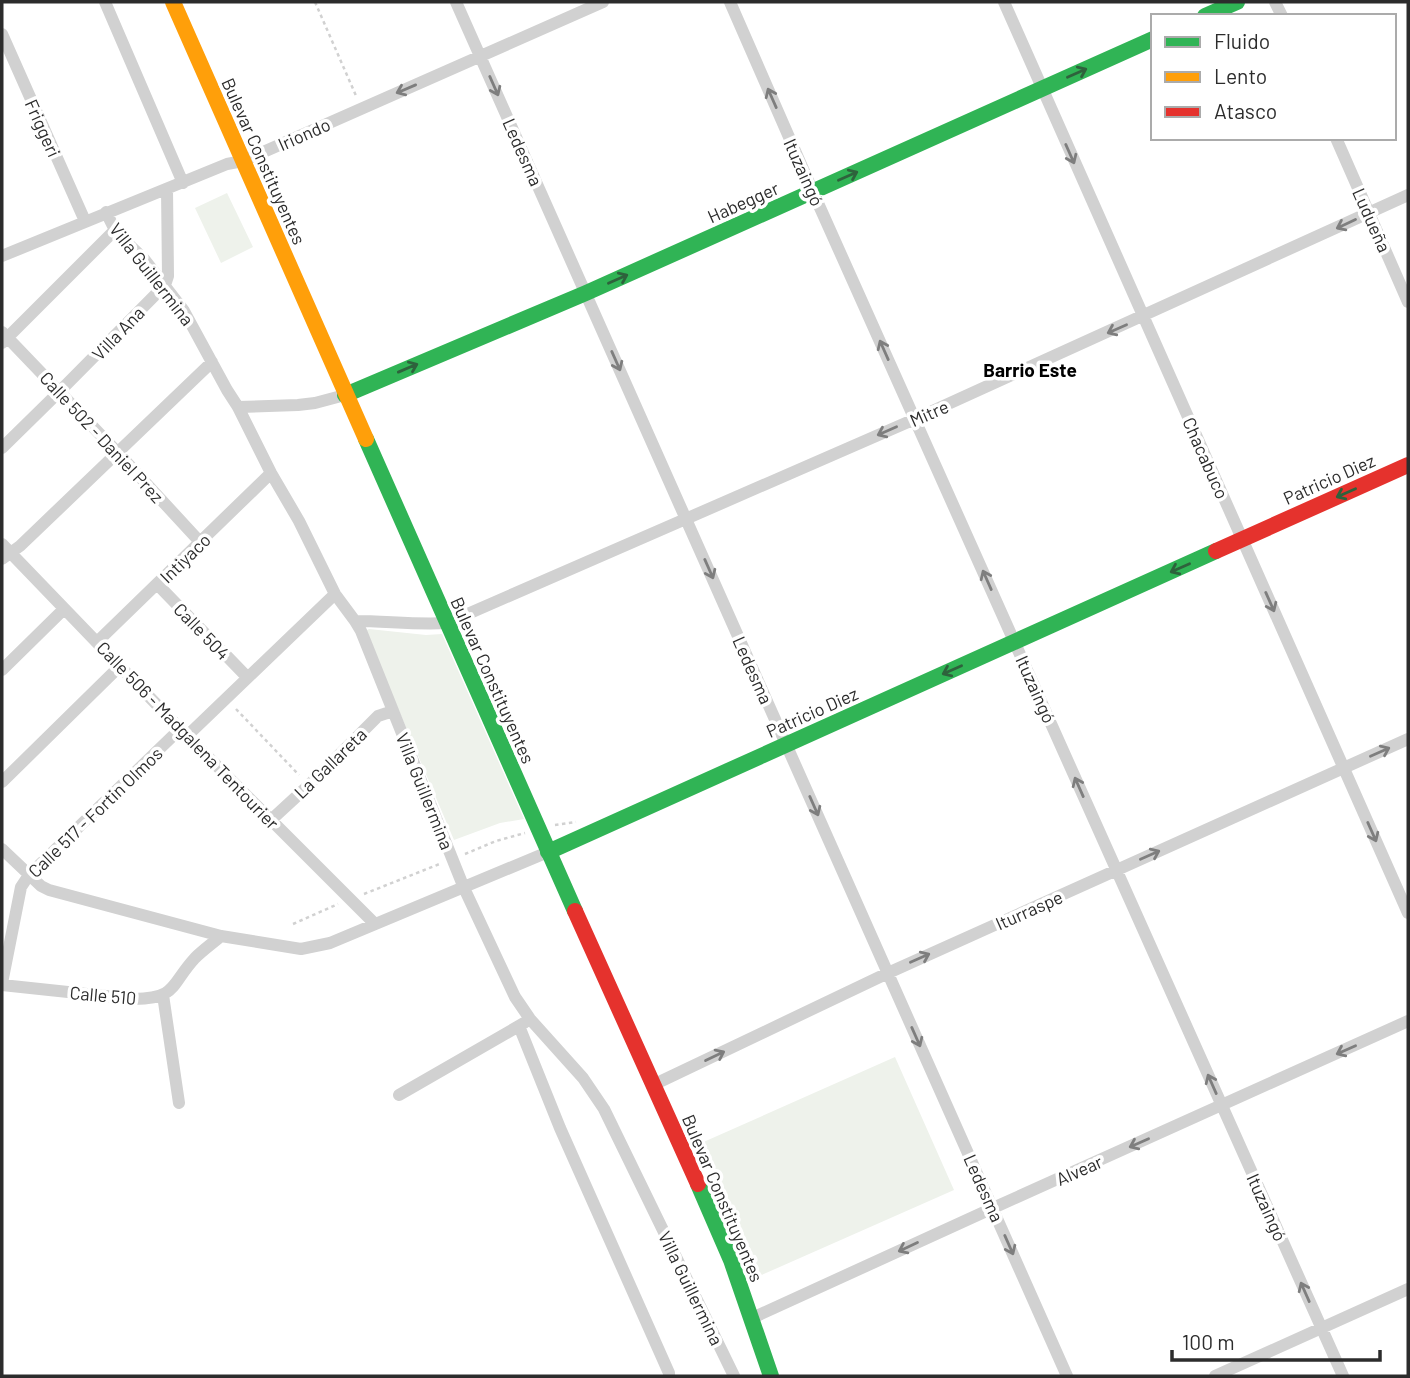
<svg xmlns="http://www.w3.org/2000/svg" width="1410" height="1378" viewBox="0 0 1410 1378" font-family="Barlow,sans-serif">
  <rect width="100%" height="100%" fill="#fff"/>
  <path fill="#eef2eb" d="M227,193L253,247L221,263L195,208Z
    M369,629L426,635L442,634L524,819L500,823L454,840L365,631Z
    M895,1057L954,1190L757,1277L699,1144Z"/>
  <g fill="none" stroke-linecap="round" stroke-linejoin="round">
    <path stroke="#d1d1d1" stroke-width="2.5" stroke-dasharray="3.5 3.5" stroke-linecap="butt" d="M315,2L357,98
      M236,709L299,775
      M555,825L576,822
      M465,854L496,841L525,833
      M364,894L442,863
      M293,924L338,904"/>
    <path stroke="#d1d1d1" stroke-width="12" d="M105,2L183,183
      M456,2L1067,1376
      M730,2L813,192L1343,1376
      M1004,2L1408,913
      M1275,2L1282,16
      M2,34L85,221
      M1336,138L1408,302
      M106,212L116,232L144,259L184,311L227,390L238,407L271,473L299,521L335,594L355,621L361,631L464,888L515,997L530,1019L583,1078L604,1109L734,1376
      M2,256L227,164L243,161L603,2
      M2,332L118,453L201,543
      M2,343L115,230
      M238,407L298,405L315,403L345,395
      M2,448L59,392L165,285L168,276L167,189
      M2,544L187,736L375,924
      M2,559L20,546L212,362
      M158,585L247,677
      M355,621C386,621 416,625 447,623L915,419L1408,195
      M97,642L271,473
      M2,670L64,609
      M187,736L335,594
      M2,782L120,666
      M271,820L309,785L378,716L393,711
      M2,849L41,886L49,890L221,936L301,949L330,943L548,852
      M2,983L21,887L29,875L180,729
      M2,985L134,999C178,998 170,985 195,958C203,950 213,943 221,936
      M163,995L179,1103
      M519,1026L560,1128L669,1373V1376
      M653,1085L888,973L1408,739
      M399,1095L524,1023
      M750,1319L993,1208L1408,1021
      M1215,1376L1408,1289"/>
    <path stroke="#30b455" stroke-width="16" d="M1205,16L1237,2
      M345,395L586,293L1153,39
      M366,439L575,911
      M548,852L1216,551
      M698,1184L731,1260L771,1376"/>
    <path stroke="#ff9f0a" stroke-width="16" d="M173,2L366,439"/>
    <path stroke="#e5322d" stroke-width="16" d="M1216,551L1408,465
      M575,911L698,1184"/>
  </g>
  <defs><path id="oneway-shaft" d="M-6 0H5M1.5-3L5.5 0L1.5 3" fill="none" stroke-width="1.6" stroke-linecap="round" stroke-linejoin="round" transform="scale(1.75)"/></defs>
  <g stroke="#2e623c">
    <use href="#oneway-shaft" transform="translate(1077 73) rotate(-24)"/>
    <use href="#oneway-shaft" transform="translate(848 176) rotate(-24)"/>
    <use href="#oneway-shaft" transform="translate(618 279) rotate(-24)"/>
    <use href="#oneway-shaft" transform="translate(408 368) rotate(-23)"/>
    <use href="#oneway-shaft" transform="translate(1346 493) rotate(156)"/>
    <use href="#oneway-shaft" transform="translate(1180 568) rotate(156)"/>
    <use href="#oneway-shaft" transform="translate(952 670) rotate(156)"/>
  </g>
  <g stroke="#7e7e7e">
    <use href="#oneway-shaft" transform="translate(494 86) rotate(66)"/>
    <use href="#oneway-shaft" transform="translate(406 89) rotate(157)"/>
    <use href="#oneway-shaft" transform="translate(772 98) rotate(-114)"/>
    <use href="#oneway-shaft" transform="translate(1070 154) rotate(66)"/>
    <use href="#oneway-shaft" transform="translate(1346 224) rotate(155)"/>
    <use href="#oneway-shaft" transform="translate(1117 329) rotate(156)"/>
    <use href="#oneway-shaft" transform="translate(884 350) rotate(-114)"/>
    <use href="#oneway-shaft" transform="translate(616 361) rotate(66)"/>
    <use href="#oneway-shaft" transform="translate(887 431) rotate(156)"/>
    <use href="#oneway-shaft" transform="translate(709 569) rotate(66)"/>
    <use href="#oneway-shaft" transform="translate(987 580) rotate(-114)"/>
    <use href="#oneway-shaft" transform="translate(1270 602) rotate(66)"/>
    <use href="#oneway-shaft" transform="translate(1380 752) rotate(-24)"/>
    <use href="#oneway-shaft" transform="translate(1079 787) rotate(-114)"/>
    <use href="#oneway-shaft" transform="translate(814 806) rotate(66)"/>
    <use href="#oneway-shaft" transform="translate(1372 832) rotate(66)"/>
    <use href="#oneway-shaft" transform="translate(1150 855) rotate(-24)"/>
    <use href="#oneway-shaft" transform="translate(920 958) rotate(-24)"/>
    <use href="#oneway-shaft" transform="translate(916 1037) rotate(66)"/>
    <use href="#oneway-shaft" transform="translate(1346 1050) rotate(156)"/>
    <use href="#oneway-shaft" transform="translate(715 1056) rotate(-26)"/>
    <use href="#oneway-shaft" transform="translate(1212 1084) rotate(-114)"/>
    <use href="#oneway-shaft" transform="translate(1139 1143) rotate(156)"/>
    <use href="#oneway-shaft" transform="translate(1009 1245) rotate(66)"/>
    <use href="#oneway-shaft" transform="translate(908 1247) rotate(155)"/>
    <use href="#oneway-shaft" transform="translate(1305 1292) rotate(-114)"/>
  </g>
  <g text-anchor="middle" dominant-baseline="central" stroke-width="7" stroke-linejoin="round" paint-order="stroke">
    <g font-size="18" fill="#2c2c2c" stroke="#fff">
      <text transform="translate(43 128) rotate(66)">Friggeri</text>
      <text transform="translate(304 134) rotate(-24)">Iriondo</text>
      <text transform="translate(523 152) rotate(66)">Ledesma</text>
      <text transform="translate(264 161) rotate(66)">Bulevar Constituyentes</text>
      <text transform="translate(804 172) rotate(66)">Ituzaingó</text>
      <text transform="translate(743 202) rotate(-24)">Habegger</text>
      <text transform="translate(1372 220) rotate(66)">Ludueña</text>
      <text transform="translate(152 274) rotate(52)">Villa Guillermina</text>
      <text transform="translate(118 333) rotate(-46)">Villa Ana</text>
      <text transform="translate(929 413) rotate(-24)">Mitre</text>
      <text transform="translate(102 437) rotate(47)">Calle 502 - Daniel Prez</text>
      <text transform="translate(1206 458) rotate(66)">Chacabuco</text>
      <text transform="translate(1329 479) rotate(-24)">Patricio Diez</text>
      <text transform="translate(185 558) rotate(-44)">Intiyaco</text>
      <text transform="translate(202 631) rotate(46)">Calle 504</text>
      <text transform="translate(753 670) rotate(66)">Ledesma</text>
      <text transform="translate(493 680) rotate(66)">Bulevar Constituyentes</text>
      <text transform="translate(1036 689) rotate(66)">Ituzaingó</text>
      <text transform="translate(812 712) rotate(-24)">Patricio Diez</text>
      <text transform="translate(188 735) rotate(46)">Calle 506 - Madgalena Tentourier</text>
      <text transform="translate(330 763) rotate(-44)">La Gallareta</text>
      <text transform="translate(425 791) rotate(68)">Villa Guillermina</text>
      <text transform="translate(95 812) rotate(-44)">Calle 517 - Fortin Olmos</text>
      <text transform="translate(1029 910) rotate(-24)">Iturraspe</text>
      <text transform="translate(103 995) rotate(5)">Calle 510</text>
      <text transform="translate(1079 1170) rotate(-24)">Alvear</text>
      <text transform="translate(984 1188) rotate(66)">Ledesma</text>
      <text transform="translate(723 1198) rotate(67)">Bulevar Constituyentes</text>
      <text transform="translate(1267 1207) rotate(66)">Ituzaingó</text>
      <text transform="translate(691 1288) rotate(64)">Villa Guillermina</text>
    </g>
    <g font-size="19" font-weight="bold" fill="#000" stroke="#fff">
      <text x="1030" y="369">Barrio Este</text>
    </g>
  </g>
  <rect width="1410" height="1378" fill="none" stroke="#2c2c2c" stroke-width="7"/>
  <rect x="1151" y="14" width="245" height="126" fill="#ffffff" stroke="#ababab" stroke-width="2"/>
  <rect x="1165" y="37" width="35" height="10" fill="#30b455" stroke="#ababab" stroke-width="2"/>
  <text x="1214" y="49" font-size="21" fill="#2c2c2c">Fluido</text>
  <rect x="1165" y="72" width="35" height="10" fill="#ff9f0a" stroke="#ababab" stroke-width="2"/>
  <text x="1214" y="84" font-size="21" fill="#2c2c2c">Lento</text>
  <rect x="1165" y="107" width="35" height="10" fill="#e5322d" stroke="#ababab" stroke-width="2"/>
  <text x="1214" y="119" font-size="21" fill="#2c2c2c">Atasco</text>
  <path d="M1172 1350v10h208v-10" fill="none" stroke="#2c2c2c" stroke-width="3.5"/>
  <text x="1182" y="1350" font-size="21" fill="#2c2c2c" stroke="#ffffff" stroke-width="5" paint-order="stroke">100 m</text>
</svg>
